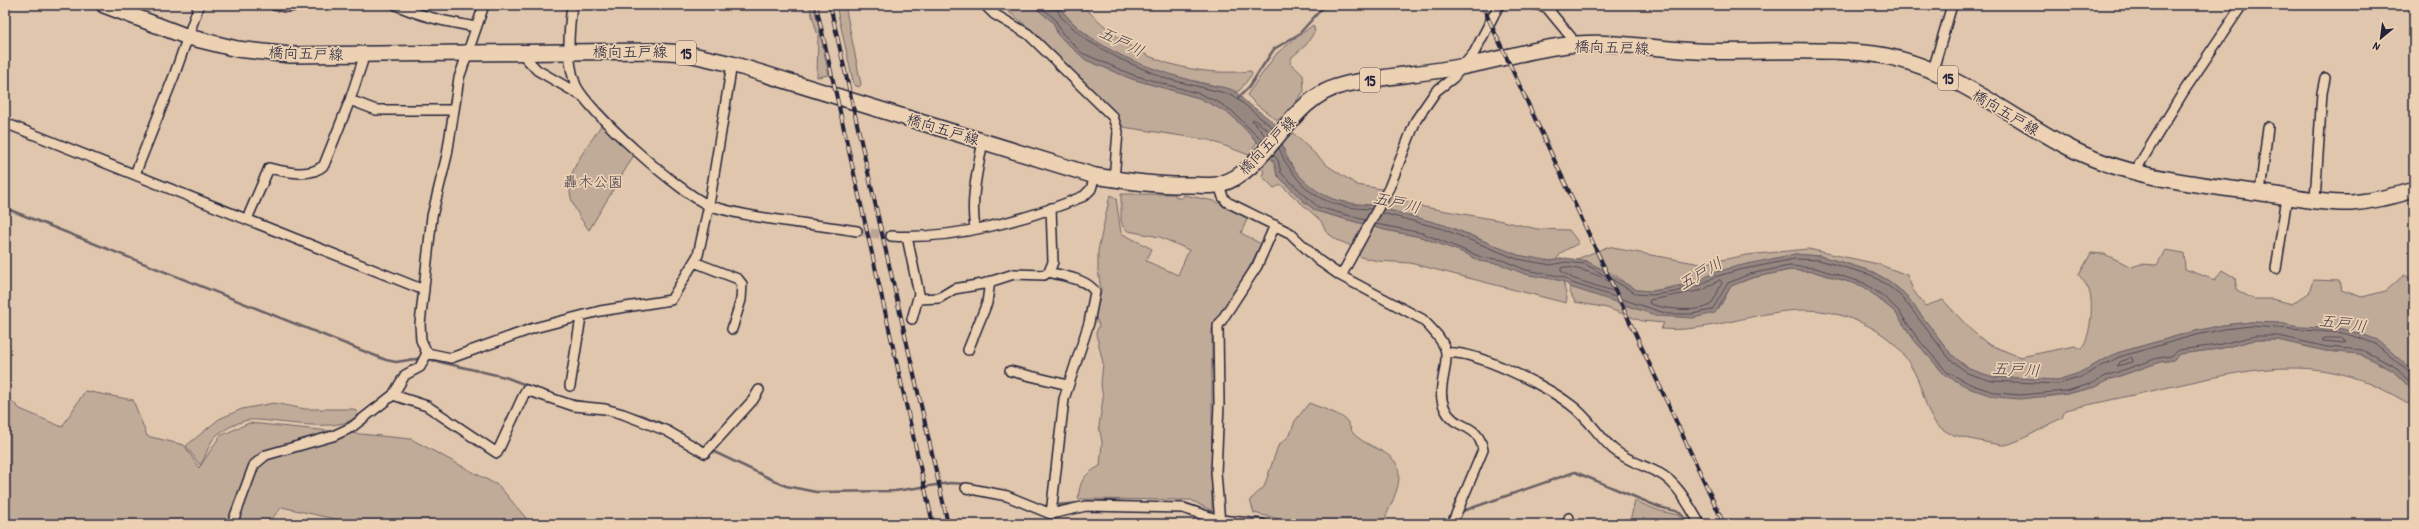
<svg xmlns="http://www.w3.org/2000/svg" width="2419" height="529" viewBox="0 0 2419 529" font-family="'Patrick Hand','Klee One',sans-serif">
  <rect width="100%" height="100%" fill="#e0c6ac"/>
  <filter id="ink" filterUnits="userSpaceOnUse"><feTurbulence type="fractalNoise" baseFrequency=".025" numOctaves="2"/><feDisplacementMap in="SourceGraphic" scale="8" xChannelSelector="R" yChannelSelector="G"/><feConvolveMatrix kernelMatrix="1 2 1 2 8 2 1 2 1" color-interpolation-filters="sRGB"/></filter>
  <g filter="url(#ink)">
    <path fill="#c0ab99" stroke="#71666a" d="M809,5H814L829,75L817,77L818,36Z
      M836,5H845L861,84L859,87L854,85Z
      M1000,5H1032L1053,22L1058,35L1086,60L1132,79L1199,98L1216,106L1230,114L1257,142L1249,155L1209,140L1123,127L1117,116L1033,31Z
      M1058,5H1081C1094,16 1106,28 1120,39C1155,66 1207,76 1251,71L1252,74L1240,90L1236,92C1214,84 1190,81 1167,74C1130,63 1080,38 1058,5Z
      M1313,25L1315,31L1306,45L1292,57L1290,63L1303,75L1304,91L1285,116L1277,120L1257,105L1247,95L1277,53Z
      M602,124L634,155L589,230C552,183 575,167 602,124Z
      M1293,133L1328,166L1357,185L1382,189L1410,203L1424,207L1503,221L1537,229L1569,230L1579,243L1562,252L1556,260C1530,265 1499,247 1475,237C1450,226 1424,219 1397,213C1388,211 1379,206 1370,205C1352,203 1332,202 1315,191C1299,181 1286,159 1282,142Z
      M1269,155L1274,162L1277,175L1316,211L1385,230L1421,237L1467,254L1479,261L1500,264L1525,274L1563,281L1567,298L1566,303L1410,263L1378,261L1361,257L1349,245L1337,240L1326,232L1321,221L1281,185L1274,188L1262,176L1264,171L1259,167Z
      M1121,194H1175V196L1181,199L1184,195L1214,201L1248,217L1241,233L1261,244L1237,292L1217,319L1212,329V511L1191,500L1078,499C1080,481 1083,475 1100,466L1102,442L1099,426L1103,399L1101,384L1103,363L1096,333L1099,325L1095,316L1101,289L1098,270V251L1110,195L1116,198L1121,233L1152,249L1146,261L1178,275L1189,250L1160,237L1128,231L1123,227L1121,220Z
      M1607,247L1701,264L1747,255L1808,249L1878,264L1907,275L1913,290L1925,306L1943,300L1972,331L1988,344L2020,357L2075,346L2082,349C2090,338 2095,302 2088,288C2086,284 2082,279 2079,275L2091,253L2104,254L2132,267L2141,264L2157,265L2165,250L2184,253L2185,269L2215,280L2222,270L2235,278L2237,290L2253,299H2273L2292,304L2309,293L2313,280L2339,281L2341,290L2362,297L2386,291L2404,275L2414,280V372L2378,341L2364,335L2343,329L2299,327L2279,323L2251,322L2223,325L2191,332L2117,353L2079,373L2058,380L1993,377L1969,369L1951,354L1905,294L1889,281L1873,272L1848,264L1820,256L1795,254L1712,273L1701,281L1652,291L1637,290L1627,285L1617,276L1586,261L1577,259Z
      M1790,270L1815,272L1863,286L1895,312L1915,341L1945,375L2045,397L2067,394L2095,387L2108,380L2160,362L2173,360L2180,354L2218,349L2255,340H2278L2326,351L2360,354L2392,370L2414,392V407C2389,391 2358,376 2328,371C2276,362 2224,375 2174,386C2138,394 2101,402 2065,410L2062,418C2049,424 2017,444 2004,445C1996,445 1960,437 1951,434C1946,432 1937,426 1934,421C1927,412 1924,396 1920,385C1904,345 1880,327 1840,315C1779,297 1722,334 1661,329L1664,323L1642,321L1607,308L1575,302L1569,290L1570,287L1603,296L1636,309L1721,305L1731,286L1752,278Z
      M85,391L133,400L147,436L184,445L199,468L220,436L249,423L411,439L499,486L531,524H356L282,507L267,524H5V394L20,409L62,427Z
      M274,403L305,409H354L358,413C348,437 270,418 249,420C240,421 225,429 218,434C208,442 207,456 200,465L186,446L219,419L242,409Z
      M1309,403C1318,407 1339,413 1346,420C1349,423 1350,429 1353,433C1367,449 1399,451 1399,474C1400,490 1388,509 1383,524H1300L1254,513L1250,500L1264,487L1278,446L1290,435L1295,421Z
      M1635,501L1660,511L1678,515L1686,524H1629Z"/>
    <path fill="#978781" stroke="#685f65" d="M1032,5H1058C1088,51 1154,70 1204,84C1214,87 1228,86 1236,92C1240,95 1242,99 1245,101C1255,109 1267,116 1276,125C1283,133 1281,148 1286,157C1304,188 1334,207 1371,205L1444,225L1518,255L1551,261L1565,258L1586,261L1637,290L1652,291L1674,288L1700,281L1712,273L1738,266L1795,254L1820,256L1848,264L1873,272L1889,281L1905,294L1951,354L1969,369L1993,377L2058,380L2079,373L2117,353L2191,332L2223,325L2251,322L2279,323L2299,327L2343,329L2364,335L2378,340L2414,372V392L2392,370L2360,354L2326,351L2278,340H2255L2218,349L2180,354L2173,360L2160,362L2108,380L2095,387L2067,394L2020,399L1996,397L1971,389L1945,375L1915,341L1895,312L1863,286L1815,272L1790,270L1751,278L1731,286L1715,313L1693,318L1658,316L1570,287L1563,281L1525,274L1500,264L1479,261L1467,254L1421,237L1385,230L1316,211L1303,201L1277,175L1274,162L1248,131L1230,114L1199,98L1132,79L1086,60L1058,35L1053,22Z"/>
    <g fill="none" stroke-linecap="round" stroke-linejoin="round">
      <path stroke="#514a57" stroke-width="1" d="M1039,5L1055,19L1062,33L1082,53L1133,75L1200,94L1218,102L1232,111L1262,141
        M1055,5L1061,17L1085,39L1120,59L1167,79L1233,95L1273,128
        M1266,137L1252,120H1255L1270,132
        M1279,147C1282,158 1287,165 1294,174C1313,201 1339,208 1371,209
        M1273,154L1278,160L1281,173L1318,207L1365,220
        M1382,213L1443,229L1517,259L1551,265L1565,262L1585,264L1637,294L1652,295L1675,292L1701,285L1714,277L1739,270L1795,259L1819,260L1847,268L1871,275L1887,285L1902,297L1948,357L1967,373L1992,381L2059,384L2081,377L2119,357L2192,336L2224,329L2251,326L2343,333L2362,339L2376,344L2410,373L2414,374
        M1376,224L1422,233L1481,257L1502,260L1526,270L1564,277L1572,283L1668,314H1692L1712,310L1728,283L1750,274L1789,266L1815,268L1864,283L1883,296L1898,310L1918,339L1947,372L1972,385L1997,393L2020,395L2066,391L2093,383L2106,376L2158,358L2171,356L2179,350L2217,345L2255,336H2279L2327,347L2362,350L2394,366L2414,386
        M1566,267C1578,268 1611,277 1616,289L1613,291L1574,279L1561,271V268Z
        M1720,280L1722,283C1718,289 1716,299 1710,305C1700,313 1659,309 1649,303L1650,300L1703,290Z
        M2324,338H2342L2347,341L2345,343L2323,341Z
        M2132,358L2133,362L2116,366L2120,362Z"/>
      <path stroke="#685f65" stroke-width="2.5" d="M1238,98L1249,87L1274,49L1299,34L1325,5
        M5,208L386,360L396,362L422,358
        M427,359L505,377L534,388
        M565,399C606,406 643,411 680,433
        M710,450L786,486L816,492L895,491L950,483L966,484
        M1173,503H1184L1204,510
        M1043,506L1107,501L1136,503
        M1460,512L1575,472L1659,507L1679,512L1690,524
        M1221,515L1235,517
        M1262,521L1283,524
        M1441,524L1451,518"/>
      <path stroke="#baa595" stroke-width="9" stroke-dasharray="9 4.5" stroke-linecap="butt" d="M857,231L891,236"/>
      <g stroke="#22223b" stroke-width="12">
        <path id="street" d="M274,5L287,7L302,5
          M396,5C422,17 448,22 476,27
          M572,5C569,30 566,58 575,83C584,109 684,197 711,206C756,220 810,223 857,231
          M985,5L994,14L1028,34L1113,117L1118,132L1114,179
          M1537,5L1550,8L1554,5
          M1547,8L1571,37V44
          M522,51L524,56L537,70L582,96
          M1933,70L1952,5
          M350,100L376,110H454
          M5,123L424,290
          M2134,173L2184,91L2242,5
          M135,174L174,76L199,5
          M1219,185L1223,197L1227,202L1290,233L1318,260L1341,276L1422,319C1430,327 1446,342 1446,354C1447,373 1436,391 1445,409C1455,431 1478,421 1483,450L1452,524
          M2260,193L2268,127
          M2315,200L2322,93L2325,78
          M247,219L269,168C285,172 311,178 324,165L350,100L365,54
          M975,228C970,200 978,168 983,141
          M891,236C953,240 1027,220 1084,196L1091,189L1095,176
          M907,237L919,294L912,319
          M694,262L738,279L742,284L741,300L732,329
          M2276,269L2287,197
          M1049,272C1062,276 1088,279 1095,292L1089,323L1064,399L1051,514
          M1341,276L1389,188L1416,120L1436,91L1453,78L1474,53L1499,5
          M919,299L939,298L954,289L983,284L1014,274L1044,275L1049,272L1053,262L1051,208
          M968,350L987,303L990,281
          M427,353L451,358L534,328L600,311L671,300L698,255L709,205L732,64
          M427,353L421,340L420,324L432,216L447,155L459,78L484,5
          M1447,353C1475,350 1548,387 1571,405C1588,417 1598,436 1613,449C1627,461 1643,465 1659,473C1678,483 1689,506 1700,524
          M1010,371L1068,385
          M570,386L581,317
          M393,395L427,406L497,453L526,390L574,406L605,409L623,414L667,431L705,453L753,400L759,390
          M966,488L1007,496L1051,514L1086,506L1183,508L1219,520L1262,524
          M232,524L254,465L266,455L333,436L352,427L393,395L405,375L420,367L427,353
          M1220,524L1216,472L1219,404L1218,326L1257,266L1275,225
          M1568,524L1569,518"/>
      </g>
      <g stroke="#22223b" stroke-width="18">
        <path id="primary" d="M104,5L188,37L237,49L290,55L653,51L684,53L732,64L1095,176C1127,181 1159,186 1192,185C1201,185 1212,187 1220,184C1268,172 1288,97 1343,85C1381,76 1421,74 1460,67C1499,60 1538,47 1577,44C1617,41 1656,49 1696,51C1751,53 1809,48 1864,53C1940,59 2001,111 2066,146C2126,178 2195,184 2262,193C2291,197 2323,204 2352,203C2373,201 2394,196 2414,190"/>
      </g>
      <use href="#street" stroke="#ecd1b3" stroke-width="9"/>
      <use href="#primary" stroke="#ecd1b3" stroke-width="15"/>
      <g stroke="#22223b" stroke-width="4">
        <path id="rail" d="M816,5L933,524
          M830,5L948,524
          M1482,5L1724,524"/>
      </g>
      <use href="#rail" stroke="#ecd1b3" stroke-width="2.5" stroke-dasharray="8" stroke-linecap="butt"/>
    </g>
  </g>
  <g text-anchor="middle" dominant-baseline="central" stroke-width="3.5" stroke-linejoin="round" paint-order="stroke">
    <g fill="#ecd1b3" stroke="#5f565f" stroke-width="1">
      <rect x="676" y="41" width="20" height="24" rx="3"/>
      <rect x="1938" y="66" width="20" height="24" rx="3"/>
      <rect x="1360" y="68" width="20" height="24" rx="3"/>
    </g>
    <g font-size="14" font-weight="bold" fill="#22223b">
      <text x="686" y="53">15</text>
      <text x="1948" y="78">15</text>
      <text x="1370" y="80">15</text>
    </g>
    <g font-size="15" fill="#22223b" stroke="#ecd1b3">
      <text transform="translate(1612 47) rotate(2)">橋向五戸線</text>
      <text x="630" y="51">橋向五戸線</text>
      <text transform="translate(306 53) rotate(2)">橋向五戸線</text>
      <text transform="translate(2006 112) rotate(31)">橋向五戸線</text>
      <text transform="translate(943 129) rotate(17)">橋向五戸線</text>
      <text transform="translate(1267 145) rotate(-46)">橋向五戸線</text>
    </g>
    <g font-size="15" fill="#423d4e" stroke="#ecd1b3">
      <text x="593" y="181">轟木公園</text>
    </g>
    <g font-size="16" font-style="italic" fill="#454050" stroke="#ecd1b3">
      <text transform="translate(1122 41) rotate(26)">五戸川</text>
      <text transform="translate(1397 202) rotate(13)">五戸川</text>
      <text transform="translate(1700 273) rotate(-30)">五戸川</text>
      <text transform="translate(2343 323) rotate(8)">五戸川</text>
      <text transform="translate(2016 369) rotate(3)">五戸川</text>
    </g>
  </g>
  <rect width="2419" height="529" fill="none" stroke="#ecd1b3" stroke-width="20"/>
  <rect x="10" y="10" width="2399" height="509" fill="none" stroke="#22223b" stroke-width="1.5" filter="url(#ink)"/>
  <g transform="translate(2381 38) rotate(209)" stroke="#ecd1b3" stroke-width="3" paint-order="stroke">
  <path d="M0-3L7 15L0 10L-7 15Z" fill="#22223b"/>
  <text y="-6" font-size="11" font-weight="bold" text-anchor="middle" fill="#22223b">N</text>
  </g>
</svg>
